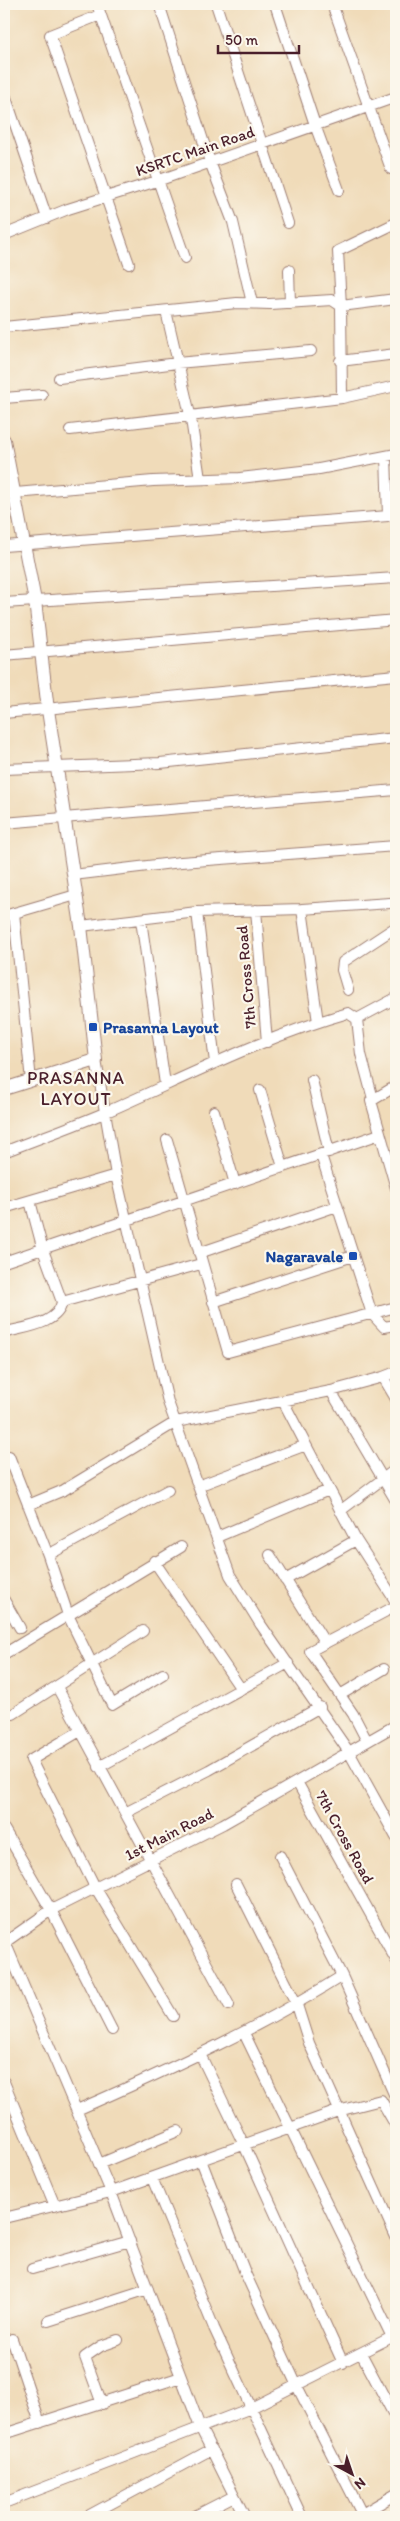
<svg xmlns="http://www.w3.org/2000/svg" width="400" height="2521" viewBox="0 0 400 2521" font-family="Itim,sans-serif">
  <rect width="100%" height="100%" fill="#fbf7ec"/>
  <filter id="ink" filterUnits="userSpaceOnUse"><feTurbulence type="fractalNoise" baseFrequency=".02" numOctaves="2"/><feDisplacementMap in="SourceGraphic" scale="10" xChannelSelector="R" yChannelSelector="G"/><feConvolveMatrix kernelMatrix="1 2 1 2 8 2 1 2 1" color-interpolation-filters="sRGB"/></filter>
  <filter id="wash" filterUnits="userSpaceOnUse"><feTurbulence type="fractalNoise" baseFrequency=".0096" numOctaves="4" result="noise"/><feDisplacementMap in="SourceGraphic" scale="20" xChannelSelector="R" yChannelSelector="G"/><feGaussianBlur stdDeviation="1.12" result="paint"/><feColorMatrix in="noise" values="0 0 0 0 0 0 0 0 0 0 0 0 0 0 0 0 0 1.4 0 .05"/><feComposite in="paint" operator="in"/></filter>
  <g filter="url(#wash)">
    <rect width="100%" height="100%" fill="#f0dbb9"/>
  </g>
  <g filter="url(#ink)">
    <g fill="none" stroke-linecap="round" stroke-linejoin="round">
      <g stroke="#9d7d72" stroke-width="12">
        <path id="minor" d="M97,4L185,258
          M159,4L210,162L233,222L252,303
          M216,4L288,223
          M275,4L315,125L339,190
          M332,4L391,169
          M393,6L396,4
          M100,15L50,35L129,264
          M4,92L47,218
          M4,235L68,209L157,181L396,97
          M289,270L290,303
          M166,311L191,419L200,479
          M4,327L237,303L270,304L332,300L341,306L396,299
          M340,361L396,354
          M59,378L177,363L311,351
          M4,398L42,395
          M342,398L341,306L338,251L396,223
          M70,430L342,398L396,386
          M4,494L153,481L240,478L319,469L396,454
          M4,546L388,516L386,456
          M4,603L396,578
          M4,655L396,620
          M4,713L396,675
          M4,769L160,763L396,738
          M4,823L396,790
          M73,875L181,862L396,846
          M302,909L390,903
          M256,910L267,1042
          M197,912L215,1063
          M14,913L31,1081
          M4,916L76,895
          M141,920L165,1084
          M81,926L197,912L302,909L318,1022
          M348,990L342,970L343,962L396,927
          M357,1019L396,998
          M96,1060L116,1175L168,1402L230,1575L261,1625L349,1752L396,1837
          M312,1080L329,1152
          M396,1086L371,1101L396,1188
          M260,1090L283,1167
          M214,1111L235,1184
          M167,1140L228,1352L396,1307
          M4,1152C37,1139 71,1127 104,1113C184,1078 263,1037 348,1013L357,1019L361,1054L373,1099
          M321,1155L372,1314L384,1327L396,1325
          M30,1201L43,1250L62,1302
          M4,1208L116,1175
          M199,1253L337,1206
          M4,1262L380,1134
          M213,1302L353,1256
          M4,1333C23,1327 58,1325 62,1302L201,1264
          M396,1372L383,1377L396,1399
          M331,1391L383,1377
          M283,1401L306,1445
          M9,1456L48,1555L68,1615L112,1705L163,1674
          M198,1486L306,1445L356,1540L396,1602
          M28,1505L64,1490L176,1422L331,1391L396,1501
          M340,1511L396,1469
          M217,1537L329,1490
          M48,1555L168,1490
          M270,1555L325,1643
          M154,1561L241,1689
          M285,1580L356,1540
          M4,1600L20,1628
          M4,1654L181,1547
          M57,1687L229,2005
          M340,1695L384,1669
          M13,1714L143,1631
          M80,1731L31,1760L95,1887L173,2016
          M367,1741L353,1714L310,1651L396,1606
          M99,1767L288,1663
          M297,1782L396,1960
          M125,1813L209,1770L320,1707
          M4,1829L51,1910L112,2030
          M280,1856L342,1976L394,2094
          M236,1884L297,2005L309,2043L396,2237
          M5,1942L111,2192L200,2427L245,2517
          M4,1943L51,1910L223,1824L396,1725
          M244,2033L392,2337
          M200,2054L244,2145L343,2363
          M4,2082L55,2206
          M77,2110C168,2070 258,2029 342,1976
          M201,2160L246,2275L297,2386L362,2514
          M99,2164L178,2131
          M152,2178L214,2328L302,2517
          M4,2218L111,2192L338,2111L381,2100L396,2126
          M32,2269L130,2241
          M48,2321L148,2289
          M12,2339L40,2423
          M361,2353L396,2419
          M102,2404L85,2357L101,2346L118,2340
          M4,2434L181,2377
          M4,2503L251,2408L396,2335
          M86,2517L212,2449
          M193,2517L234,2496
          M357,2517L396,2494"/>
      </g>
      <g stroke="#9d7d72" stroke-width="14">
        <path id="tertiary" d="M4,440L35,601L48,710L81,926L96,1060L4,1089"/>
      </g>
      <use href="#minor" stroke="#fff" stroke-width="10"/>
      <use href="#tertiary" stroke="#fff" stroke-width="12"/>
    </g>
  </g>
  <g fill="#1a4fb4" stroke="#fbf7ec" stroke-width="2">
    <rect x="88" y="1022" width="10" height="10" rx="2.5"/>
    <rect x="348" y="1251" width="10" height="10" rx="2.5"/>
  </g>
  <g text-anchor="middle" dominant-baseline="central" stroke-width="4.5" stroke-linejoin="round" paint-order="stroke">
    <g font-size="16" fill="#4a1f2b" stroke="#fbf7ec">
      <text transform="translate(195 151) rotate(-19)">KSRTC Main Road</text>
      <text transform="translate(246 977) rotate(-95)">7th Cross Road</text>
      <text transform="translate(169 1834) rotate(-27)">1st Main Road</text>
      <text transform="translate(345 1837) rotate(61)">7th Cross Road</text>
    </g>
    <g font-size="16" font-weight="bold" fill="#164399" stroke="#fbf7ec" text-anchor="start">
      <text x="103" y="1027">Prasanna Layout</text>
      <text x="343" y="1256" text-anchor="end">Nagaravale</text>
    </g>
    <g font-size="18" letter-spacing="1" fill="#4a1f2b" stroke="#fbf7ec">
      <text x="76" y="1078">PRASANNA<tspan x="76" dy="21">LAYOUT</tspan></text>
    </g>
  </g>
  <rect width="400" height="2521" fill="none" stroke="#fbf7ec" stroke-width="20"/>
  <g transform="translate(352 2474) rotate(140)" stroke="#fbf7ec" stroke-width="4" paint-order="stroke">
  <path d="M0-4L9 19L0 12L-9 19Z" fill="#4a1f2b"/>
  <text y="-8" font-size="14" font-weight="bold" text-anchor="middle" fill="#4a1f2b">N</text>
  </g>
  <path d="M218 45v8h81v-8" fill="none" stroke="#4a1f2b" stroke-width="2.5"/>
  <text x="225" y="45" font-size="15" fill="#4a1f2b" stroke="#fbf7ec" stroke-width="4" paint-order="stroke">50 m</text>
</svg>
